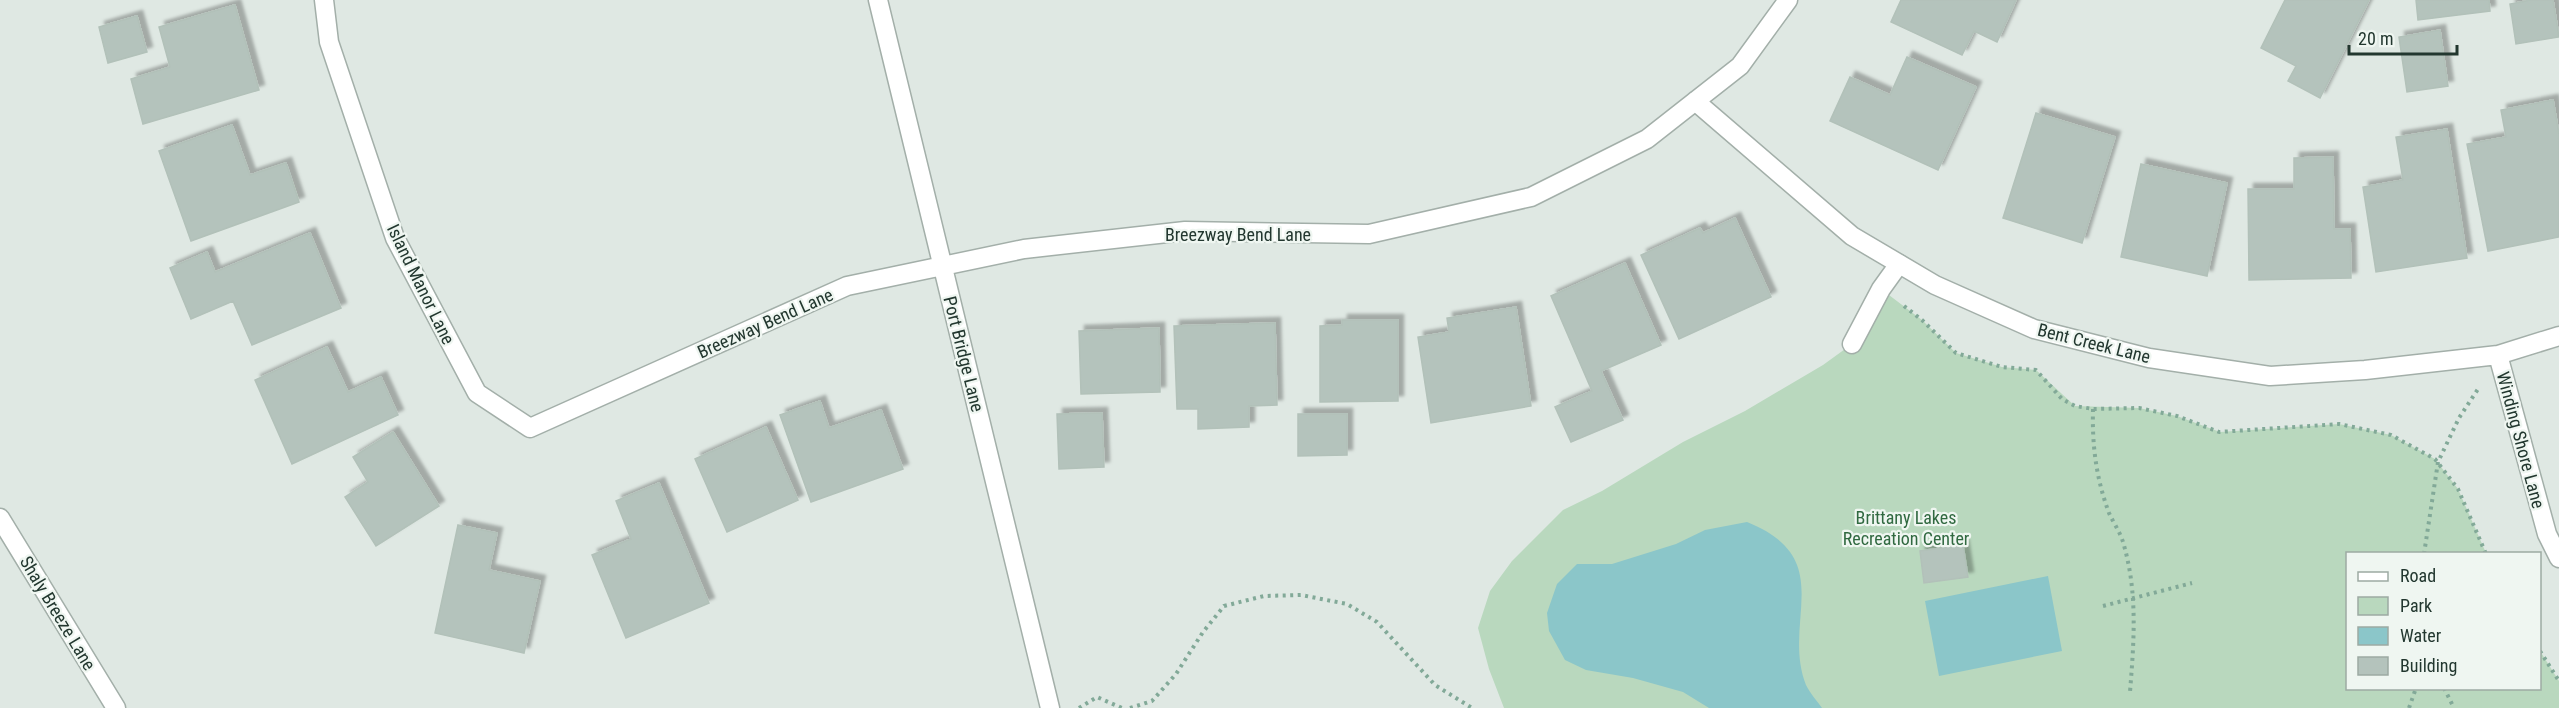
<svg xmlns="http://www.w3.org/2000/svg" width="2559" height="708" viewBox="0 0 2559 708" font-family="'Roboto Condensed',sans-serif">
  <defs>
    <filter id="shadow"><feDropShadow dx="5.5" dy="-5.5" stdDeviation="1.5" flood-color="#0004"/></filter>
  </defs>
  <rect width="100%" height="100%" fill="#dfe8e3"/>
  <path fill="#b9d8be" d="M1881,289L1922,320L1956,353L2002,367L2036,370L2075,406L2139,408L2177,416L2220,432L2339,424L2391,435L2435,459L2458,489L2486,553L2348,554V688H2540V651L2559,681V708H1504L1489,669L1478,628L1490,591L1512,561L1563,510L1602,491L1683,442L1745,411L1823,365L1852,344Z"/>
  <path fill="#8bc6c9" d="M1747,522C1839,559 1781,621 1806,685C1810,693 1817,701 1822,708H1709L1683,692L1633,678L1586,670L1565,660L1549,631L1547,613L1557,584L1577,564H1612L1676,544L1705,530Z
    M2048,576L2062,651L1939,676L1925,601Z"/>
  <path fill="#b4c3bc" stroke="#b2c1b9" stroke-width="1.5" filter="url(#shadow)" d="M1901,0H2016L1997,42L1974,31L1962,55L1891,22Z
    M2285,0H2369L2320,98L2288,81L2296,66L2261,48Z
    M2416,0H2489L2490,11L2418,20Z
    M2553,0L2559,37L2516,44L2510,4L2531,0Z
    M235,5L259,90L143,124L131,79L170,67L159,27Z
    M137,16L147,52L108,63L99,27Z
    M2440,30L2448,86L2407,92L2399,37Z
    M1907,57L1976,87L1938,170L1830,121L1850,77L1890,95Z
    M2553,100L2559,134V237L2488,251L2467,144L2506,137L2501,110Z
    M2036,113L2115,137L2082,243L2003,218Z
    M232,125L250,175L286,163L299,202L191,241L159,151Z
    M2447,129L2467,258L2376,272L2363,187L2403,180L2396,137Z
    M2333,157L2334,229H2350L2351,278L2249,280L2248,189H2294V158Z
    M2141,164L2227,183L2207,276L2121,257Z
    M1735,218L1771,297L1679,339L1641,255L1700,228L1703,233Z
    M310,233L341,308L252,345L233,301L191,319L170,268L207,252L215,272Z
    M1625,263L1661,345L1601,371L1623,420L1571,442L1555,407L1592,391L1551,296Z
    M1516,307L1531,406L1431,423L1418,337L1449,332L1447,318Z
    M1342,320H1398V401L1320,402V326L1342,325Z
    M1275,323L1277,405L1249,406V427L1198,429V409H1177L1174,326Z
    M1159,328L1160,392L1081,394L1079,331Z
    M327,347L348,392L381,377L398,415L292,464L255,380Z
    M820,401L829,428L881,410L903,469L811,502L780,415Z
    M1102,413L1104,467L1059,469L1057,414Z
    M1298,414H1347V455L1298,456Z
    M766,427L798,500L727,532L695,459Z
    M393,432L439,506L376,546L345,497L368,482L353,457Z
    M659,483L709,603L626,638L592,555L631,539L616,501Z
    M458,525L497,533L489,570L540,581L524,653L435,633Z
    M1963,545L1968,577L1924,583L1920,551Z"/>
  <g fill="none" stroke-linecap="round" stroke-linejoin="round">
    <g stroke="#a3afa9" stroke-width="21">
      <path id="service" d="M1852,344L1881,289L1899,264"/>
    </g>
    <g stroke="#a3afa9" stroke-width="21">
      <path id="minor" d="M324,0L329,42L395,238L477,393L530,428L847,286L1024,249L1185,231L1369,234L1531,197L1647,139L1740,66L1788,0
        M878,0L1050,708
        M1695,101L1852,236L1935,285L2034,329L2149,358L2270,376L2365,370L2498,355L2559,336
        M2498,355L2547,534L2559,558
        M0,518L116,708"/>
    </g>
    <path stroke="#82a998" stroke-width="4" stroke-dasharray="3 4.5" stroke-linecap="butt" d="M1904,306L1922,320L1956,353L2002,367L2036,370L2062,399L2075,406L2093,409L2139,408L2177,416L2219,432L2339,424L2391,435L2435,459L2458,489L2486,554
      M2093,409C2092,445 2096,478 2109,513C2113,522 2120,532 2123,542C2138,592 2134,641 2130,692
      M2424,554L2438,462L2459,418L2478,389
      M2103,606L2192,583
      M2540,651L2559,681
      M2444,688L2454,708
      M1079,708L1097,697L1122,708
      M1130,708L1152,701L1176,674L1203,632L1224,606L1264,596L1301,595L1347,604L1377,622L1435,685L1472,708
      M2409,708L2416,688"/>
    <use href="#service" stroke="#fff" stroke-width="18"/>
    <use href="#minor" stroke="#fff" stroke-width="18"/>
  </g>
  <g text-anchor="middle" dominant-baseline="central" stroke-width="4.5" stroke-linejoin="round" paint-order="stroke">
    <g font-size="18" fill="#22372f" stroke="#eff6f1">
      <text x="1238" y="234">Breezway Bend Lane</text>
      <text transform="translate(421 284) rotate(64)">Island Manor Lane</text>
      <text transform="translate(765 323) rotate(-24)">Breezway Bend Lane</text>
      <text transform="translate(2094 343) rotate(14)">Bent Creek Lane</text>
      <text transform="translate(964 354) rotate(76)">Port Bridge Lane</text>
      <text transform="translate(2521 440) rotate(75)">Winding Shore Lane</text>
      <text transform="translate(58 613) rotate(59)">Shaly Breeze Lane</text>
    </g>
    <g font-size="18" fill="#306940" stroke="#eff6f1">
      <text x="1906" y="517">Brittany Lakes<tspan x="1906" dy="21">Recreation Center</tspan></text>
    </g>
  </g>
  <rect x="2346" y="552" width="195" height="138" fill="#eff6f1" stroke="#9daaa3" stroke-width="1.5"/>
  <rect x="2358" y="572" width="30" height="9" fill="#ffffff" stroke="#9daaa3" stroke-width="1.5"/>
  <text x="2400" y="582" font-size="18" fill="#22372f">Road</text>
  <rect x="2358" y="597" width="30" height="18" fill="#b9d8be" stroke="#9daaa3" stroke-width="1.5"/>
  <text x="2400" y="612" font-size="18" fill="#22372f">Park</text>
  <rect x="2358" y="627" width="30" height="18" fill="#8bc6c9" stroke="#9daaa3" stroke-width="1.5"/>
  <text x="2400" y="642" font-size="18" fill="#22372f">Water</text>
  <rect x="2358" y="657" width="30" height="18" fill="#b4c3bc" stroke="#9daaa3" stroke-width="1.5"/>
  <text x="2400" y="672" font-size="18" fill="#22372f">Building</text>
  <path d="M2349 45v9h108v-9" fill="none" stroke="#22372f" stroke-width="3"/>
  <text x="2358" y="45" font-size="18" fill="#22372f" stroke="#eff6f1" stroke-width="4.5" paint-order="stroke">20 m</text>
</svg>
